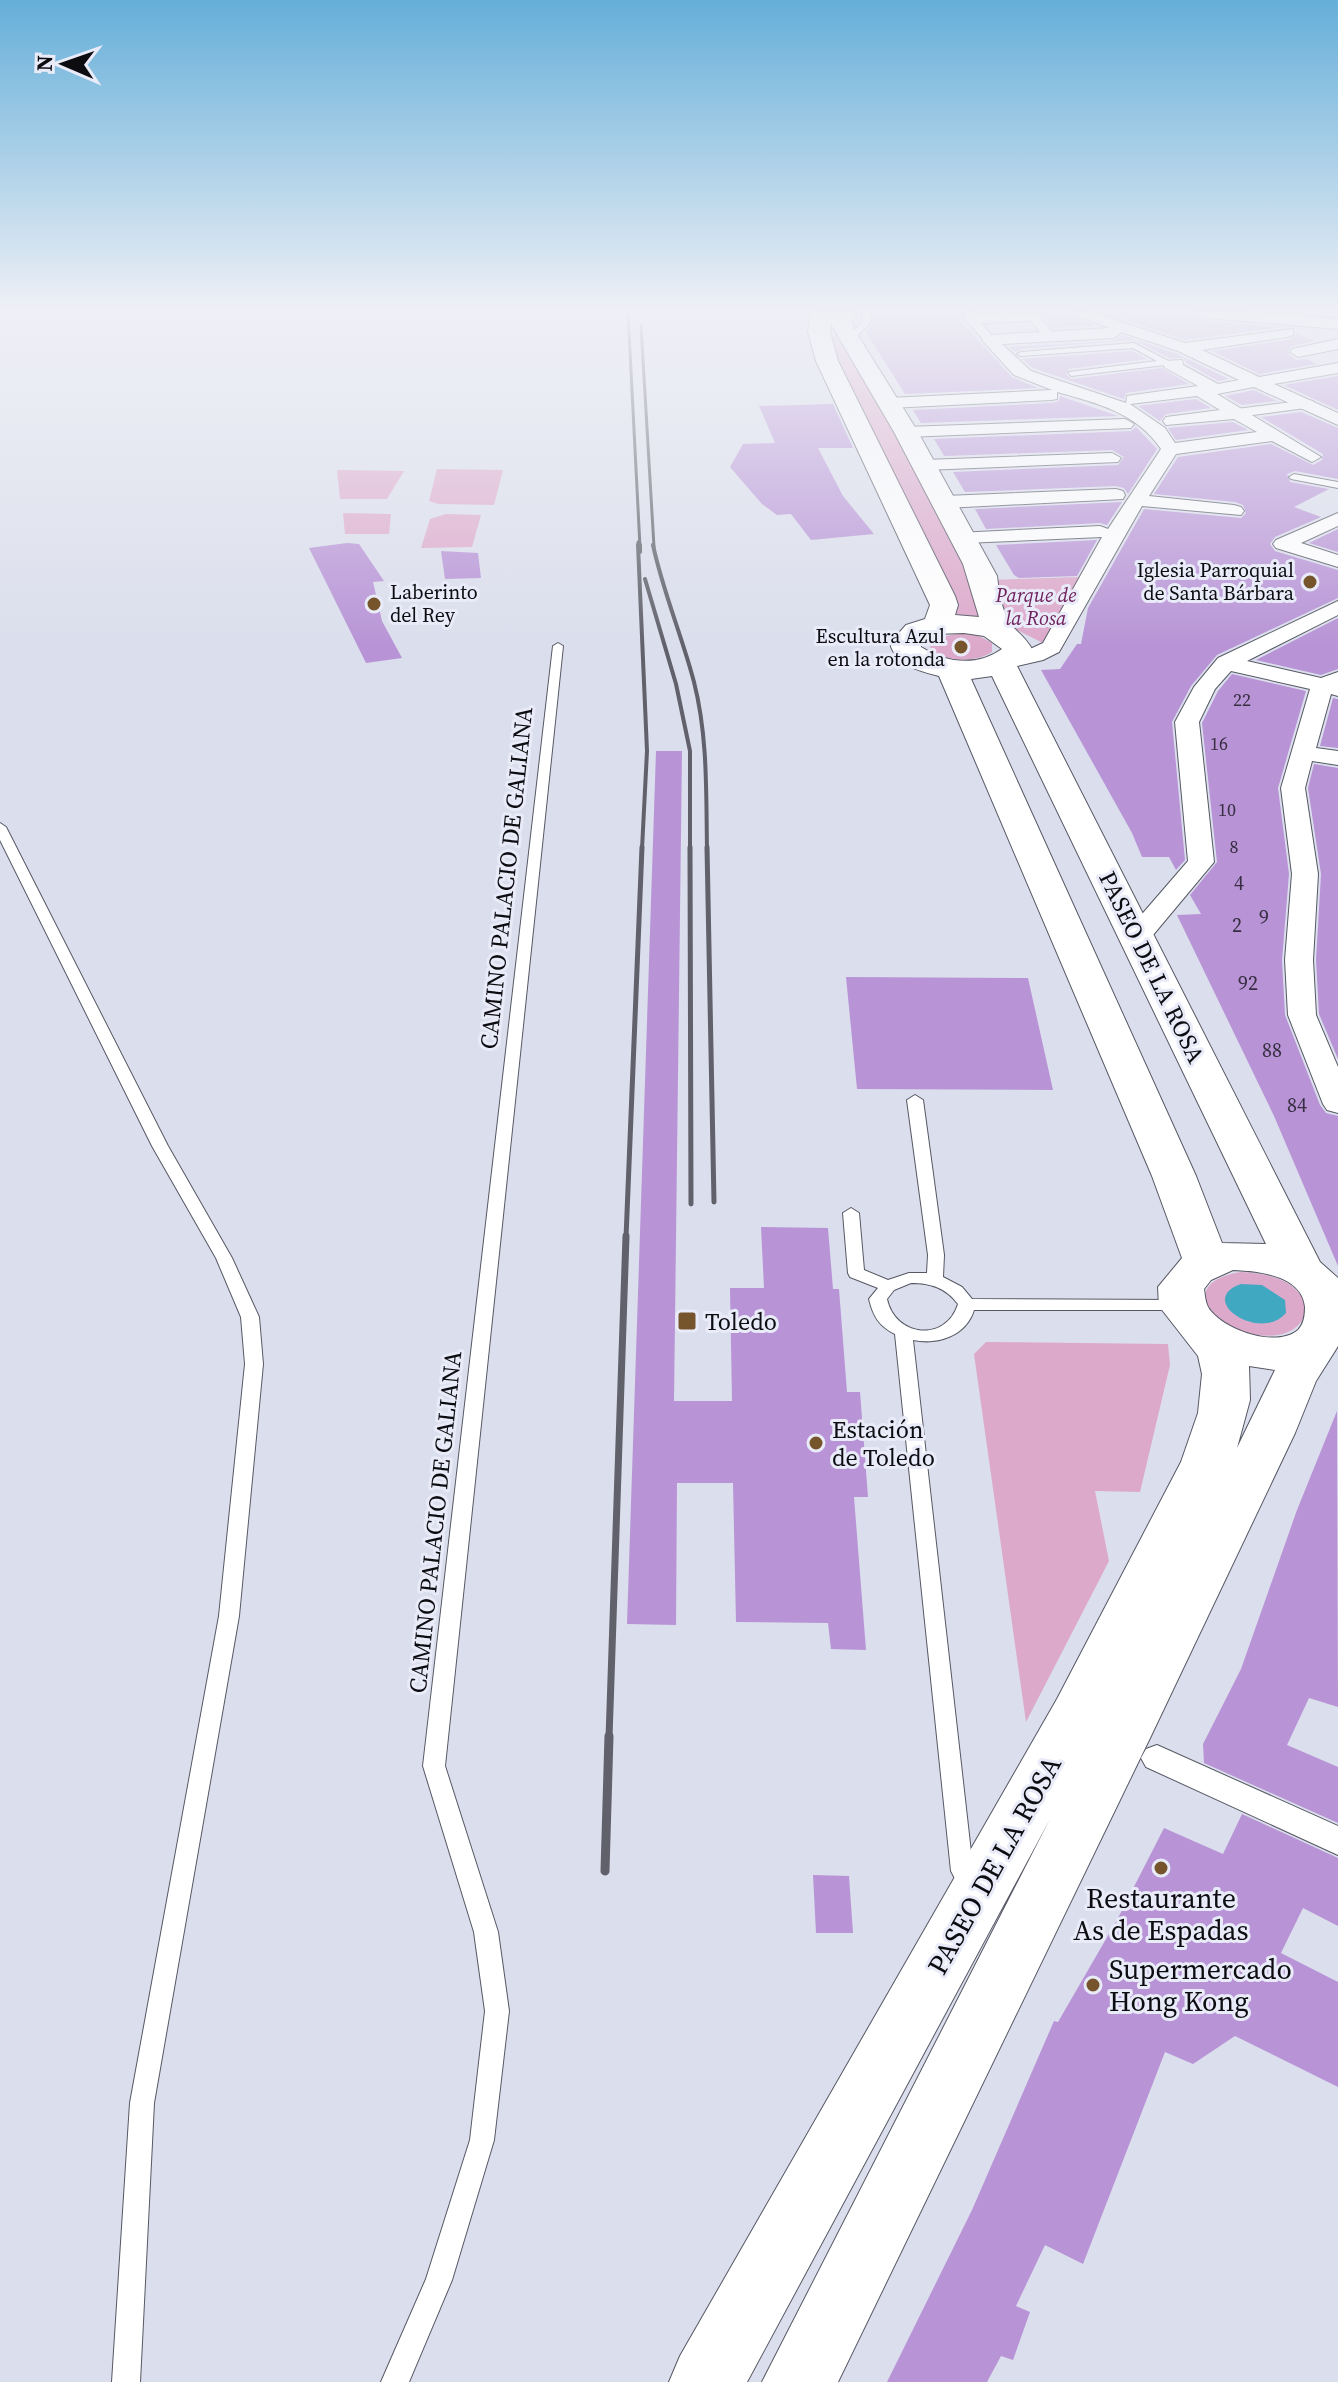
<svg xmlns="http://www.w3.org/2000/svg" width="1338" height="2382" viewBox="0 0 1338 2382" font-family="'Source Serif 4',serif">
  <rect width="100%" height="100%" fill="#dbdeec"/>
  <path fill="#dda9cb" d="M841,335L958,538L987,620L948,617L826,338Z
    M437,469L503,470L494,505L439,504L429,501Z
    M337,470L404,471L387,499H340Z
    M343,513L391,514L389,534H345Z
    M446,514L481,515L472,547L421,548L430,519Z
    M1080,577L1051,647L1015,629L988,580Z
    M959,633L979,636L992,643V652C975,663 944,663 930,647L934,639Z
    M1241,1272C1258,1273 1274,1275 1289,1284C1315,1302 1308,1330 1277,1335C1229,1343 1164,1285 1241,1272Z
    M986,1342L1168,1344L1170,1365L1140,1492L1095,1491L1109,1561L1026,1722L974,1354Z"/>
  <path fill="#41a8c2" d="M1241,1284L1262,1285L1285,1300L1286,1313C1260,1343 1195,1300 1241,1284Z"/>
  <path fill="#b894d6" d="M872,312H963L960,320L1012,377L1038,388L905,394L866,332L873,324Z
    M1028,312H1064L1096,326L1053,328L1041,314Z
    M1111,312H1185L1196,320L1283,327L1185,340L1111,315Z
    M1296,333L1314,341L1291,346L1287,353L1296,360L1306,359L1317,364L1259,374L1212,351L1287,340L1295,337Z
    M1122,335L1177,354L1229,379L1218,381L1186,363L1184,358H1169L1134,340L1021,349L1015,352L1009,347L1114,341Z
    M1132,351L1147,359L1068,369L1066,374L1071,379L1162,368L1189,384L1126,393L1124,399L1033,368L1022,359Z
    M1338,376V410L1284,385Z
    M1254,390L1277,401L1242,405L1225,396Z
    M1060,396L1118,416L921,423L913,410L1051,403L1059,401Z
    M1196,399L1211,408L1166,414L1160,421L1138,406Z
    M833,404L853,448H818L843,496L874,534L811,540L791,514L777,515L762,504L730,467L743,444L775,443L759,406Z
    M1301,412L1338,428V479L1295,471L1287,474L1290,482L1329,489L1294,507L1321,517L1275,537L1270,544L1275,551L1338,570V598L1217,655L1191,686L1172,722L1185,860L1176,870L1169,857H1142L1132,833L1041,670L1060,669L1077,644H1081L1088,608L1144,509L1241,518L1246,513L1243,505L1235,502L1154,494L1178,457L1271,444L1313,465L1322,460L1323,454L1261,417Z
    M1233,422L1248,430L1176,440L1168,428Z
    M1136,427L1157,449L1128,494L1124,488L1116,486L965,492L953,472L1118,465L1124,457L1112,450L944,456L934,439L1131,431Z
    M1122,502L1107,525L1100,523L986,529L975,509Z
    M1338,529V552L1309,543Z
    M1097,540L1077,576L1019,578L1014,575L996,545Z
    M347,543L359,544L384,581L373,582L382,621L402,658L366,663L309,548Z
    M441,551L478,553L481,578L445,579Z
    M1338,618V669L1321,675L1256,660Z
    M1232,674L1306,691L1278,788L1289,874L1282,960L1285,1015L1320,1105L1326,1113L1338,1116V1266L1274,1116L1177,915L1201,914L1190,895L1217,862L1202,723L1218,691Z
    M1333,698L1338,699V748L1320,746Z
    M656,751H682L674,1401H732L730,1288H764L761,1227L828,1228L833,1289H839L847,1392H860L868,1497H854L866,1650L831,1649L828,1623L736,1622L733,1483H677L676,1625L627,1624Z
    M1314,764L1338,768V1059L1319,1014L1316,960L1321,874L1308,788Z
    M846,977L1028,978L1053,1090L857,1089Z
    M1337,1411L1338,1707L1309,1698L1287,1745L1338,1767V1823L1204,1763L1203,1744L1241,1669L1297,1510Z
    M1242,1814L1338,1858V1926L1303,1908L1281,1953L1338,1982V2087L1235,2036L1193,2064L1165,2052L1083,2264L1045,2245L1016,2306L1030,2312L1013,2360L1001,2356L987,2382H887L972,2210L1054,2021L1058,2022L1117,1920L1164,1828L1223,1854Z
    M813,1875L849,1876L853,1933H816Z"/>
  <g fill="none" stroke-linecap="round" stroke-linejoin="round">
    <g stroke="#565864" stroke-width="2">
      <path id="service" d="M861,312H869L871,322L852,341H846V337L863,322Z
        M1134,343L1174,364L1071,376L1068,372L1157,361L1133,348L1021,356L1017,354L1021,352Z
        M1294,474L1338,482V488L1291,479L1289,477Z
        M558,643L563,646L445,1766L498,1932L509,2011L494,2140L452,2280L409,2382H381L426,2279L470,2140L485,2011L474,1932L423,1766L553,646Z
        M0,823L6,827L168,1146L232,1258L259,1317L263,1364L239,1616L154,2103L140,2382H112L130,2103L219,1616L245,1364L241,1317L216,1258L152,1146L0,840Z
        M915,1095L923,1100L944,1255L943,1277L962,1287L972,1299L1178,1300L1187,1305L1178,1310H974C966,1336 938,1345 913,1340L973,1870L981,1885L978,1892L970,1895L962,1892L951,1871L895,1334C879,1326 873,1316 869,1299L878,1288L850,1277L848,1273L843,1213L851,1208L859,1213L864,1270L888,1280L909,1273H927L928,1255L907,1100ZM911,1283C931,1283 946,1288 958,1304C946,1343 895,1337 887,1299L894,1290Z"/>
    </g>
    <g stroke="#565864" stroke-width="2">
      <path id="pedestrian" d="M966,312H976L977,318L996,340L994,343H986L965,319Z
        M1031,316H1039L1055,336L1053,339H1045L1029,318Z
        M1308,400L1313,401V407L1237,417L1231,413L1237,409Z
        M1157,1745L1338,1826V1855L1146,1767L1141,1758L1146,1749Z"/>
    </g>
    <g stroke="#565864" stroke-width="2">
      <path id="minor" d="M1068,312H1091L1185,343L1293,329V335L1287,337L1202,350L1259,377L1338,363V373L1274,384L1338,413V425L1254,387L1217,394L1321,457L1312,462L1272,441L1176,454L1149,496L1234,505L1241,507L1244,511L1241,515L1142,506L1059,652L1043,660L1008,668L997,661L1000,656L1028,650L1043,643L1102,537L964,543L957,541L954,537L957,533L1100,526L1108,529L1161,449C1137,413 1097,403 1057,392V399L1051,400L889,408L880,403L889,398L1052,390L1014,375L982,340L990,335L1110,328ZM1121,332L1178,351L1239,380L1218,384L1183,365L1182,360L1164,361V367L1198,386L1133,395L1127,396L1126,403L1031,371L1002,344L1114,338ZM1197,396L1220,410L1166,417L1163,421L1166,425L1234,419L1257,432L1175,443L1165,428L1130,404Z
        M1188,312H1251L1338,319V329L1196,317Z
        M1024,313L1032,318L1029,321L971,324L963,319L971,314Z
        M1338,339V349L1298,357L1290,352L1292,349Z
        M1125,419L1134,424L1131,428L906,437L897,432L906,427Z
        M1112,453L1121,458L1118,462L925,470L916,465L925,460Z
        M1116,489L1123,491L1125,495L1123,499L945,508L936,502L945,496Z
        M1338,513V526L1301,543L1338,555V567L1276,548L1273,544L1276,540Z
        M1338,601V615L1247,661L1321,678L1338,672V696L1331,694L1316,748L1338,751V765L1312,761L1305,788L1318,874L1313,960L1316,1015L1338,1067V1113L1327,1110L1323,1104L1288,1015L1285,960L1292,874L1281,788L1310,689L1231,671L1215,689L1199,722L1214,862L1148,941H1128L1124,935L1188,861L1175,722L1194,687L1218,658Z"/>
    </g>
    <g stroke="#565864" stroke-width="2">
      <path id="primary" d="M811,312H833L832,319L834,312H856L852,322L854,329L918,432L997,576C999,593 1002,615 1014,628C1021,635 1027,640 1032,649L1025,661L1017,666L1320,1262L1338,1278V1346L1316,1381L1295,1433L1151,1736L838,2382H762L1050,1819L747,2382H669L680,2356L1057,1699L1181,1462L1198,1413L1202,1374L1198,1356L1159,1306L1158,1287L1182,1258L1152,1176L939,676C919,671 895,665 890,643L906,625L925,619L930,605L816,361L808,332ZM831,324L894,432L963,564L979,617L955,615L958,605L955,596L838,361L830,332ZM964,633L984,636L1002,649C977,667 946,663 921,647V643L934,634ZM992,676L1266,1244L1222,1243L1196,1176L971,679ZM1233,1270C1258,1271 1302,1275 1305,1307C1305,1315 1304,1324 1298,1330C1276,1349 1221,1329 1208,1307C1205,1301 1205,1295 1204,1289L1211,1280ZM1249,1366L1275,1370L1237,1448L1250,1400Z"/>
    </g>
    <use href="#service" fill="#fff" fill-rule="evenodd"/>
    <use href="#pedestrian" fill="#fff" fill-rule="evenodd"/>
    <use href="#minor" fill="#fff" fill-rule="evenodd"/>
    <use href="#primary" fill="#fff" fill-rule="evenodd"/>
    <path stroke="#60616a" stroke-width="3" d="M628,312L640,547
      M641,326L654,547
      M638,542V547"/>
    <path stroke="#60616a" stroke-width="4" d="M638,545L647,751L642,849
      M640,545V552
      M653,545C663,592 682,636 694,682C708,737 706,794 707,849
      M645,579L676,684L690,751V849"/>
    <path stroke="#60616a" stroke-width="5" d="M690,847L691,1204
      M707,847L714,1202
      M626,1238L642,847"/>
    <path stroke="#60616a" stroke-width="7" d="M609,1738L626,1236"/>
    <path stroke="#60616a" stroke-width="9" d="M605,1871L609,1736"/>
  </g>
  <linearGradient id="sky" x2="0" y2="1"><stop stop-color="#65afd9"/><stop offset="0.48" stop-color="#eff0f6"/><stop offset="1" stop-color="#eff0f6" stop-opacity="0"/></linearGradient>
  <rect width="1338" height="646" fill="url(#sky)"/>
  <g fill="#76552c" stroke="#e9ebf9" stroke-width="3">
    <circle cx="1310" cy="582" r="8"/>
    <circle cx="374" cy="604" r="8"/>
    <circle cx="961" cy="647" r="8"/>
    <rect x="677" y="1311" width="20" height="20" rx="4"/>
    <circle cx="816" cy="1443" r="8"/>
    <circle cx="1161" cy="1868" r="8"/>
    <circle cx="1093" cy="1985" r="8"/>
  </g>
  <g text-anchor="middle" dominant-baseline="central" stroke-width="6" stroke-linejoin="round" paint-order="stroke">
    <g font-size="18" fill="#372e42">
      <text x="1242" y="699">22</text>
      <text x="1219" y="743">16</text>
      <text x="1227" y="809">10</text>
      <text x="1234" y="846">8</text>
    </g>
    <g font-size="20" fill="#0c0c11" stroke="#e9ebf9" text-anchor="end">
      <text x="1294" y="570">Iglesia Parroquial<tspan x="1294" dy="23">de Santa Bárbara</tspan></text>
      <text x="390" y="592" text-anchor="start">Laberinto<tspan x="390" dy="23">del Rey</tspan></text>
      <text x="945" y="636">Escultura Azul<tspan x="945" dy="23">en la rotonda</tspan></text>
    </g>
    <g font-size="20" font-style="italic" fill="#6f215b" stroke="#e9ebf9">
      <text x="1036" y="595">Parque de<tspan x="1036" dy="23">la Rosa</tspan></text>
    </g>
    <g font-size="20" fill="#372e42">
      <text x="1239" y="883">4</text>
      <text x="1264" y="917">9</text>
      <text x="1237" y="925">2</text>
      <text x="1248" y="983">92</text>
      <text x="1272" y="1050">88</text>
      <text x="1297" y="1105">84</text>
    </g>
    <g font-size="24" fill="#0c0c11" stroke="#e9ebf9">
      <text transform="translate(506 878) rotate(-84)">CAMINO PALACIO DE GALIANA</text>
      <text transform="translate(1152 967) rotate(64)">PASEO DE LA ROSA</text>
      <text transform="translate(435 1522) rotate(-84)">CAMINO PALACIO DE GALIANA</text>
    </g>
    <g font-size="24" fill="#0c0c11" stroke="#e9ebf9" text-anchor="start">
      <text x="705" y="1321">Toledo</text>
      <text x="832" y="1429">Estación<tspan x="832" dy="28">de Toledo</tspan></text>
    </g>
    <g font-size="28" fill="#0c0c11" stroke="#e9ebf9">
      <text transform="translate(994 1865) rotate(-61)">PASEO DE LA ROSA</text>
    </g>
    <g font-size="28" fill="#0c0c11" stroke="#e9ebf9">
      <text x="1161" y="1898">Restaurante<tspan x="1161" dy="32">As de Espadas</tspan></text>
      <text x="1109" y="1969" text-anchor="start">Supermercado<tspan x="1109" dy="32">Hong Kong</tspan></text>
    </g>
  </g>
  <g transform="translate(64 64) rotate(272)" stroke="#e9ebf9" stroke-width="6" paint-order="stroke">
  <path d="M0-6L14 30L0 20L-14 30Z" fill="#0c0c11"/>
  <text y="-12" font-size="22" font-weight="bold" text-anchor="middle" fill="#0c0c11">N</text>
  </g>
</svg>
